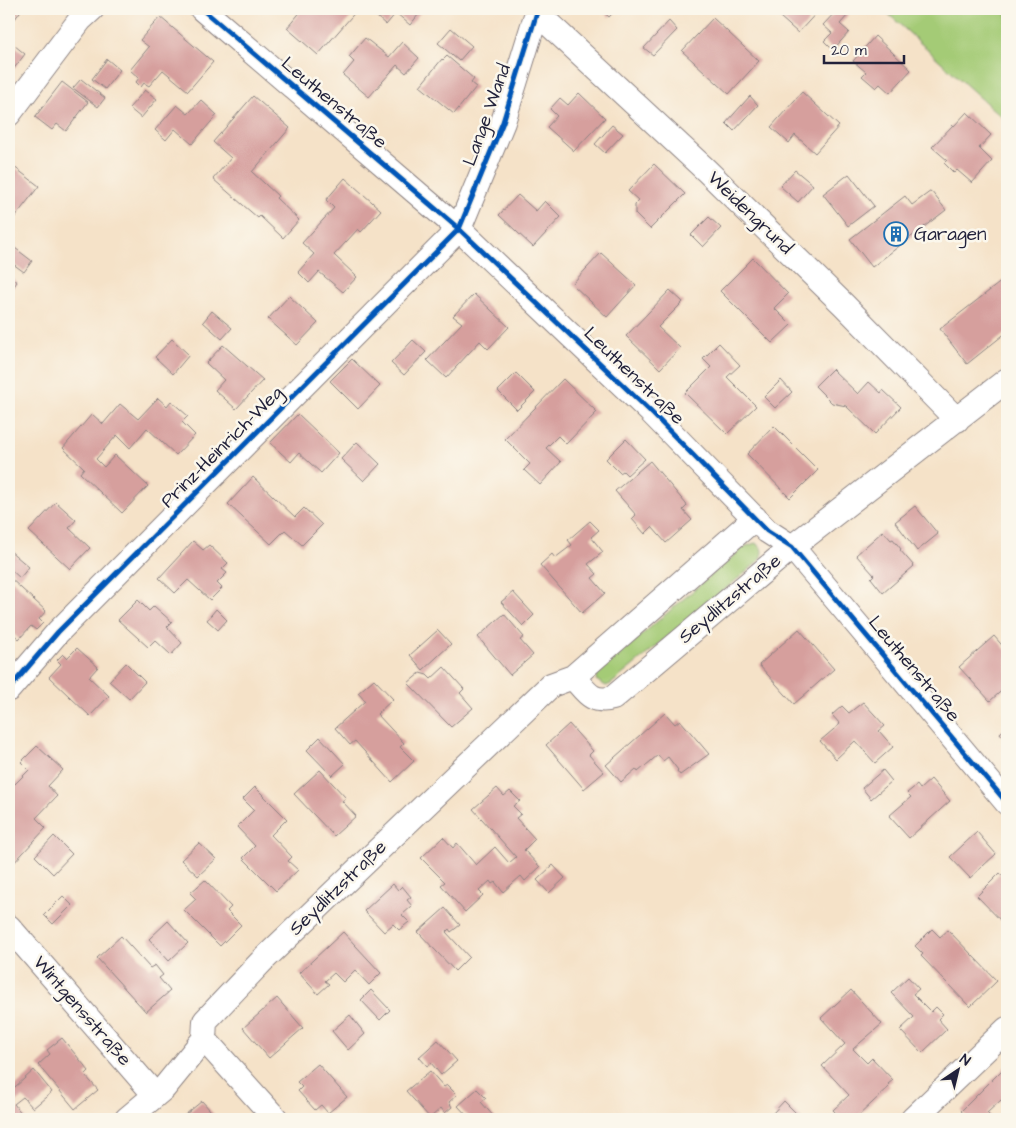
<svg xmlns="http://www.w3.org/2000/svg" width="1016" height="1128" viewBox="0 0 1016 1128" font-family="'Architects Daughter',sans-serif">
  <rect width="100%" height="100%" fill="#fbf7ec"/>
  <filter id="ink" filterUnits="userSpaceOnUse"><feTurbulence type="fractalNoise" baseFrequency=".02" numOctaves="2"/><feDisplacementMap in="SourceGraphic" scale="10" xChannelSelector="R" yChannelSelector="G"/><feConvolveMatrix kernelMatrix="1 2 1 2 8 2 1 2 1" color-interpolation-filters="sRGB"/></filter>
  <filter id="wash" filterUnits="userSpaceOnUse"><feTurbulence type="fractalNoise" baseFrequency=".0096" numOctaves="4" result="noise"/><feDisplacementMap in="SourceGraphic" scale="20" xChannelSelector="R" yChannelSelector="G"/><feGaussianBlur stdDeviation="1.12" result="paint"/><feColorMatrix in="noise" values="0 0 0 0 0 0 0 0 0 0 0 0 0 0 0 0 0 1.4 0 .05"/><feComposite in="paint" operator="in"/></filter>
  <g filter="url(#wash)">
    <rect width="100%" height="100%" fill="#f5e2c8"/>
    <path fill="#a4cb76" stroke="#637658" d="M883,9H1007V122Z
      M755,543C764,547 763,553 759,561L611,684L606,686L596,680L597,674L602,669L744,547Z"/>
    <g id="blocks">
      <path fill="#d69f9d" d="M9,9H22L10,26L9,25Z
        M303,9H358L318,55L287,28Z
        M368,9H423L410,25L396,13L386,25Z
        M600,9H617L609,17Z
        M771,9H820L798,33Z
        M838,9H841L848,15L840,24L849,32L833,50L824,41L832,33L823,25Z
        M160,17L213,62L188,91L163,70L149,86L144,83L141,87L136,82L139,78L130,70L149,47L140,40Z
        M713,18L759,61L729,94L682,51Z
        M669,21L677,30L653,55L644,48Z
        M451,28L472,46L459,61L438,43Z
        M875,36L911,70L890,93L880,84L876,88L862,76L866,72L853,61Z
        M365,38L389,57L402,42L419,58L406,73L397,65L369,97L343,75L354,62L349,57Z
        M9,41L25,54L9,75Z
        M447,56L474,79L471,83L476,87L454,114L420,86L442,59L443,60Z
        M107,59L120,70L105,89L92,79Z
        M81,79L105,98L98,107L73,88Z
        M62,82L88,102L66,131L57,124L52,130L35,117Z
        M145,90L157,99L141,118L129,108Z
        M802,92L839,126L815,153L795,135L789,143L771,127Z
        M579,93L605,118L574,151L547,127L557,116L550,109L560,98L568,105Z
        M253,96L290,128L252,172L278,196L276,198L299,220L283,238L260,216L258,218L213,179L231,158L213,142Z
        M750,96L758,105L734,131L726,123Z
        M201,100L217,115L192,144L175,129L166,140L155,130L177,105L188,114Z
        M967,112L991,135L979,148L992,161L972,183L957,170L954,173L944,163L947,160L932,147L953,125L954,126Z
        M612,125L623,134L605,153L595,144Z
        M9,163L39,186L15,217L9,213Z
        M654,164L685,194L650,229L635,214V205L639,201L628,191Z
        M795,170L813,185L798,202L780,186Z
        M849,174L874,206L848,226L823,194Z
        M345,178L381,210L361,232L358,229L334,255L357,277L343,292L319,272L309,283L298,272L314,254L302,243L334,208L326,200Z
        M931,191L946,210L872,267L850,239L905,196L912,205Z
        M518,195L536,211L545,201L561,217L533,247L499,215Z
        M709,217L721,228L703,247L691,235Z
        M11,245L32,261L24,272L9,261V249Z
        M601,253L636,285L607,317L572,284Z
        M753,258L788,294L774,308L791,325L772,343L720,291Z
        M1007,272V332L967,364L940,329L1007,277L1005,273Z
        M9,276L17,282L9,293Z
        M670,290L683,302L658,327L680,348L660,369L626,336Z
        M474,294L509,327L488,349L480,341L446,378L427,360L462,323L453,316Z
        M289,296L318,323L297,345L268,319Z
        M212,311L232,328L222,339L203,322Z
        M172,339L189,355L173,374L155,357Z
        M413,340L426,352L404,375L391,363Z
        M719,343L740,365L727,377L756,406L727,434L685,393L711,367L703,359Z
        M223,345L263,380L236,409L215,390L224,380L206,363Z
        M352,359L380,386L358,409L330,381Z
        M832,369L858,394L869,382L881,393L883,390L901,407L875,434L846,406L832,403L815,386Z
        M516,373L535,392L517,410L498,391Z
        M563,379L597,412L566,444L558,436L546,448L561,462L540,485L524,470L530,464L505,439Z
        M781,380L792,392L775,408L764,397Z
        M158,398L167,406L171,401L188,416L182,422L195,435L176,455L147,428L130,448L117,435L96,459L104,467L115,455L148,486L122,513L80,473L84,468L63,448L92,414L103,424L120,404L138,419Z
        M298,414L339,453L321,473L299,453L291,462L270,443Z
        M774,426L818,470L790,498L747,454Z
        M626,439L645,459L627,475L623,471L620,473L606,459Z
        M357,442L380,464L364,481L341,459Z
        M650,461L686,504L687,506L683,510L692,520L666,543L652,527L645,534L632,519L636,515L615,491Z
        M253,477L295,517L304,508L322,525L302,545L285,530L271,544L228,504Z
        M56,502L76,520L69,528L90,548L70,569L29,531Z
        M915,506L938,534L917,551L895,522Z
        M590,521L599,530L591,537L603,552L588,564L597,574L592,578L605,593L582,613L540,565L552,554L555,558L572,545L568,540Z
        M883,531L891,540L893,539L901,549L900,550L914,566L883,593L871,578L874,575L856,555Z
        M193,541L203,550L209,545L228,563L222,569L227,573L217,583L222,588L210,600L188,580L175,593L159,578Z
        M9,550L29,567L20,578L9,568Z
        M9,577L46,611L39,619L43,623L36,630L31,626L19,639L9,630Z
        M513,592L534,615L523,626L501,602Z
        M138,600L149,611L154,606L172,622L167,627L182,643L171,655L155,640L148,647L118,620Z
        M216,609L227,620L218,630L207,620Z
        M504,614L524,637L520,640L533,655L510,675L478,637Z
        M799,629L834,669L794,704L759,665Z
        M438,630L451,644L423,670L410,655Z
        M994,636L1007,651V686L990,701L959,667Z
        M77,648L98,667L89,677L109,696L90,716L49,677L61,664L57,660L63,654L67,658Z
        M126,663L145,682L129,699L109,681Z
        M444,667L464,689L460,693L473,708L451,727L408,683L420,673L427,675L431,679Z
        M374,679L393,699L377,714L404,743L400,747L414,761L392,782L355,741L350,745L335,728L365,701L358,693Z
        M863,702L885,726L879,731L893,747L875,763L855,741L836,759L820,741L840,724L832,715L842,706L849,713Z
        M665,713L675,724L680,720L709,754L680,775L677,771L678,770L668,757L663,761L658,755L638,772L636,769L621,782L606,765Z
        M569,724L593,751L589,755L604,772L584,789L546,745Z
        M1007,727V742L1000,733Z
        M320,737L345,764L332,776L307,750Z
        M37,746L63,770L48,786L57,796L36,818L46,828L11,866L9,864V784L12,781L15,784L29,770L21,762Z
        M320,770L346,798L342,801L356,816L334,836L294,794Z
        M883,770L892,781L871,799L862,788Z
        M931,779L950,801L909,838L889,816L911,797L907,793L917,785L920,789Z
        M255,787L287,819L271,835L292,857L288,861L298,870L276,891L243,858L255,846L237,827L254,810L243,799Z
        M497,788L504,796L510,791L520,801L513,806L521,814L516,818L535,839L524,850L540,867L525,881L521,876L503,892L495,882L492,884L490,881L479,891L483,895L465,912L441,885L445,882L421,858L443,837L453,848L457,843L476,865L495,847L509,863L516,857L473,809Z
        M977,832L996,854L970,878L950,857Z
        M54,836L72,854L53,874L35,856Z
        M199,843L216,859L198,876L181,860Z
        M553,865L565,878L549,893L537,880Z
        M1000,873L1007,881V927L977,896Z
        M205,880L231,907L227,911L241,925L220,946L184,910L196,899L190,893Z
        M393,884L398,890L402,886L411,897L407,900L412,906L402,915L409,922L399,930L393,924L384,932L364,911Z
        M63,896L72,905L53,924L44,915Z
        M445,908L460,925L451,932L449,929L446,932L469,957L455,971L418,932Z
        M168,921L188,943L169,961L149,939Z
        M932,929L940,937L948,930L997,981L970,1007L921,956L923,954L915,946Z
        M343,932L381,973L369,985L355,970L343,982L334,973L325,981L329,984L318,994L299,973Z
        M121,936L150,968L155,965L163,975L159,978L170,991L146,1012L97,958Z
        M908,977L919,989L913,994L931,1012L936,1007L943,1014L938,1019L947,1029L922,1053L900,1030L914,1017L891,993Z
        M371,990L390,1010L380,1020L361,1000Z
        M851,990L882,1024L853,1049L867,1063L872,1058L893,1080L888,1084L890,1086L855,1119H842L833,1110L849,1095L822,1066L845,1044L821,1018Z
        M277,998L303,1028L269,1058L243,1028Z
        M350,1015L365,1034L348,1050L332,1031Z
        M62,1038L89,1071L85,1075L98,1090L75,1109L38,1065L50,1054L47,1050Z
        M438,1040L457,1061L441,1075L431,1063L427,1066L419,1057Z
        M318,1064L347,1097L328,1113L321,1105L315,1110L298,1091L302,1087L297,1082Z
        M1007,1065V1106L1001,1100L987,1113L993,1119H969L961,1111Z
        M34,1070L52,1092L33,1108L23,1097L14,1104L26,1119H9V1080L15,1087Z
        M430,1071L444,1087L447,1085L457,1095L449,1102L452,1107L445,1113L441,1108L430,1118L406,1091Z
        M477,1089L486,1098L481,1102L496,1119H470L458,1106Z
        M202,1101L218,1119H180Z
        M784,1101L802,1119H779L773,1113Z"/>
    </g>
  </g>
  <g filter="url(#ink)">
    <use href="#blocks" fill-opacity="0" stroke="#8c8282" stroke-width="1"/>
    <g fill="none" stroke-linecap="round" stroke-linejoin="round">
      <g stroke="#8c8282" stroke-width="26">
        <path id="street" d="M202,9L459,229L650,411L767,531L792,547L1007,803
          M537,13L707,171L844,305L957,420
          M9,114L80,20L92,9
          M573,677C586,691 591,704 613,698L792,547L1007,380
          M9,689L58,632L459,229L503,122L538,9
          M9,927L155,1095
          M204,1039L276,1119
          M127,1119L164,1088L204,1039L205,1021L262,961L551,685L573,677L755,518
          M913,1119L1007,1029"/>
      </g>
      <use href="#street" stroke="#fff" stroke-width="24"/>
      <g stroke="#fbf7ec" stroke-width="8">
        <path id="cycleway" d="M202,9L459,229L650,411L767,531L792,547L1007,803
          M9,689L58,632L459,229L503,122L538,9"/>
      </g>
      <use href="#cycleway" stroke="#0057b8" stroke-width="5"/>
    </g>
  </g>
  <defs>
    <g id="building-ring" transform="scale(1.25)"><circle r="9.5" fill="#fbf7ec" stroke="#1f6fb2" stroke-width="1.5"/><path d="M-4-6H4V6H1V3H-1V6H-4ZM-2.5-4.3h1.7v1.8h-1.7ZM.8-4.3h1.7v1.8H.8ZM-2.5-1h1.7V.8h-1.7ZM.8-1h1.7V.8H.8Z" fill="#1f6fb2"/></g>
  </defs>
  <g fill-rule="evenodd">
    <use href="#building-ring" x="896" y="234"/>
  </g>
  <g text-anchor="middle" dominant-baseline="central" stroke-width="5" stroke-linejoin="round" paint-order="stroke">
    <g font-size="19" fill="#22223b" stroke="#fbf7ec">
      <text transform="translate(334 103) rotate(40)">Leuthenstraße</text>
      <text transform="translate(487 115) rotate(-70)">Lange Wand</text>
      <text transform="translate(750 213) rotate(44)">Weidengrund</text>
      <text transform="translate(634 376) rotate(44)">Leuthenstraße</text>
      <text transform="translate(222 447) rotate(-45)">Prinz-Heinrich-Weg</text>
      <text transform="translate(730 599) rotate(-40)">Seydlitzstraße</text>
      <text transform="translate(914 669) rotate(50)">Leuthenstraße</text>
      <text transform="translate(338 888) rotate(-44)">Seydlitzstraße</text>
      <text transform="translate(82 1011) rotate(49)">Wintgensstraße</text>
    </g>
    <g font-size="19" fill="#22223b" stroke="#fbf7ec" text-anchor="start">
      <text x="914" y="234">Garagen</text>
    </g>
  </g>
  <rect width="1016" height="1128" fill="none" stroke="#fbf7ec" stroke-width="30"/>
  <g transform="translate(958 1070) rotate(35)" stroke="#fbf7ec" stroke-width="4" paint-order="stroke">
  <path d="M0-4L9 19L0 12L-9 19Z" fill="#22223b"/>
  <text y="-8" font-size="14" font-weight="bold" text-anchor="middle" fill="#22223b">N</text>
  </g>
  <path d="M824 55v8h80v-8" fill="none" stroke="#22223b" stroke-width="2.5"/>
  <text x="831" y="55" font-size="15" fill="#22223b" stroke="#fbf7ec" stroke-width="4" paint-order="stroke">20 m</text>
</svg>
